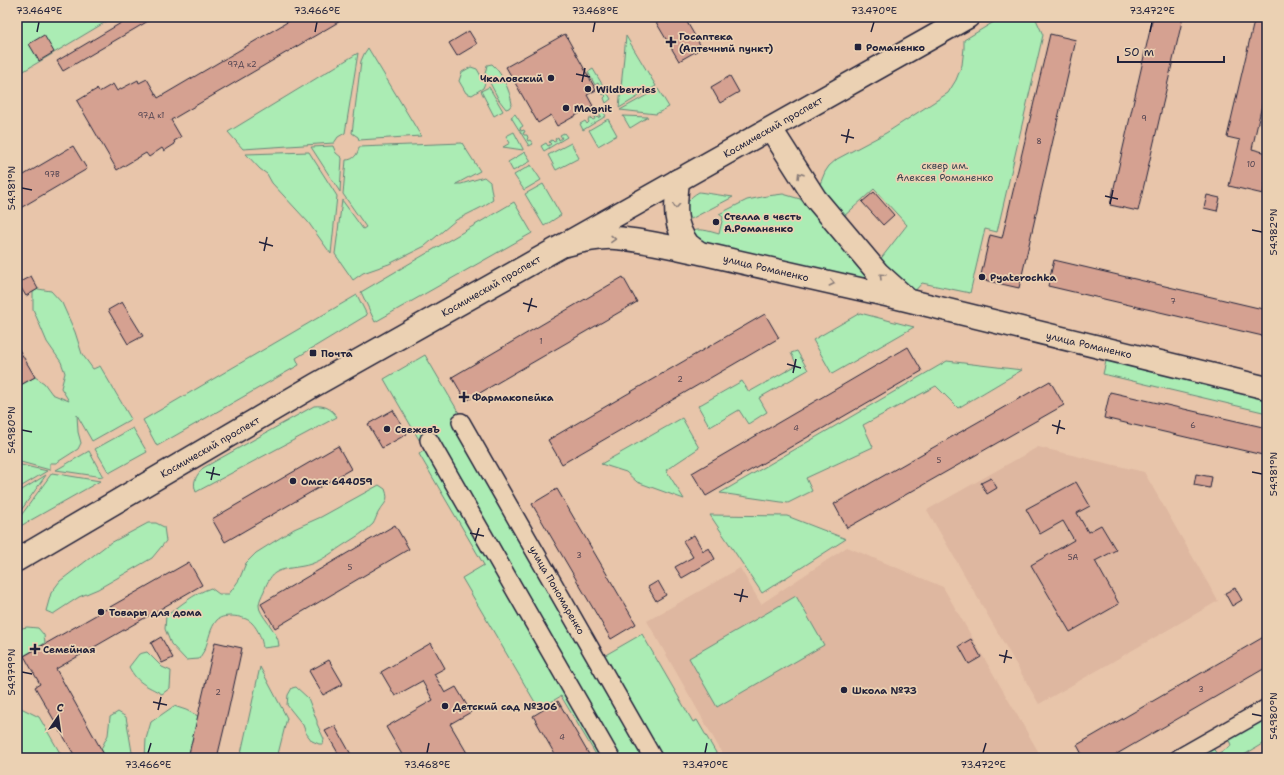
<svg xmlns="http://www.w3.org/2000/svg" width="1284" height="775" viewBox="0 0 1284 775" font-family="'Shantell Sans',sans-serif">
  <rect width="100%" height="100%" fill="#e8c5aa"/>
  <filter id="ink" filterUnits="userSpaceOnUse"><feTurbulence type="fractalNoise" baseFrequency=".025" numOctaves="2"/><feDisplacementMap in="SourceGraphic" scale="8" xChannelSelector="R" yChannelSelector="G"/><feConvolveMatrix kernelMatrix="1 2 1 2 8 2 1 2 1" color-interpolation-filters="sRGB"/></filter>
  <g filter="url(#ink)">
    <path fill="#deb7a0" d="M1038,447L1144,472L1218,601L1039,704L927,510Z
      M847,547L943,587L1042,758H725L647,621L740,568L761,604Z"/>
    <path fill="#abecb4" stroke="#668778" d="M17,17H114L17,75Z
      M1002,17H1035L1043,35L997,232L985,229L970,293L922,283L913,293L879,261L907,225L874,189L842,218L821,195L820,184L825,172L829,166L837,159L886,133L948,93L956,80L962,65L964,48V40Z
      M626,36L656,86L619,108Z
      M368,48L421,136L359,140L358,137L352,133L361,61L364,54Z
      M358,53L345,133L338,137L334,143L243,149L228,132Z
      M492,64C502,73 510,91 512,104L509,108L506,109L499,100L489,81L485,74L487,65Z
      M471,67L477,69L485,83L483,88L472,95L466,93L459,81L462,72Z
      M593,69L611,99L606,103L604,98L606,96L604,94L603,95L601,92L603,91L601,88L599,89L597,86L599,85L598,83L595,85L588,72Z
      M489,87L503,111L494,116L481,91Z
      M658,89L669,107L656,114L620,110Z
      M603,111L606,116L583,130L580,124L585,121L587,124L589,122L588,120L591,118L593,120L595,119L594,117L596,116L598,118L601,116L599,113Z
      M515,114L523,126L520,128L521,131L524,130L525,132L523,133L524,135H527L528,138L527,139L528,141L530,140L533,144L529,146L511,117Z
      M623,116L648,117L630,128Z
      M608,119L617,135L598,146L589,130Z
      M514,132L523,149V150L503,147L510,143L506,136Z
      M564,133L567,137L544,151L541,146L546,143L548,146L551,144L549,142L552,140L554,142L556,141L555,139L558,137L559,140L562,138L560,135Z
      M462,143L480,171L456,184H461L484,177L490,182L493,200L480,208L456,220L425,246L389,264L363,273L353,280L335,254L342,200L363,229L366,227L343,194L346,160C354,160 358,154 359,147Z
      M571,143L579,158L556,170L548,155Z
      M333,146L336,153L342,158L340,192L311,147Z
      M309,152L337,196L331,254L308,222L272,183L267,174L260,169L246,154Z
      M525,152L531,161L513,171L508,162Z
      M531,165L541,180L524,190L514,175Z
      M543,184L561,215L544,226L525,194Z
      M699,192L733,197L691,219L682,215C686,204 688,198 699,192Z
      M783,194L800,199L837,240L868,280L865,282L707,247L688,233C699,227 708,231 719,234L723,217L719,214L747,200L767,196Z
      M514,202L532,233L375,322L361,292Z
      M38,289L51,291L62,303L75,332L82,354L93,369L100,366L131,419L92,441L77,415L78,432L81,443L78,449L56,463H50V470L17,461V387L35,377L44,383L52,394L69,401L61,388L65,373L61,362L47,342L33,309V292Z
      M357,295L367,315L296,358L299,365L157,446L143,420Z
      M860,313L914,327L832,374L813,340Z
      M797,351L808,370L759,398L767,412L748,424L739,410L710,427L698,406L742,381L749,392L797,365L791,353Z
      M425,355L602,657L642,634L693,722L697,720L719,758H598L561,696L539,709L462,578L484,565L419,454L425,450L384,379Z
      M1107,357L1267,395V413L1103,374Z
      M947,361L1022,370L958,408L936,386L863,425L873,447L806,478L812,491L788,503L720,493Z
      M314,406C324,405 331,408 337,417L196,492C192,482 196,476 203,468Z
      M682,418L699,448L666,470L684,499L637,482L626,472L601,464Z
      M133,428L147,452L109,473L95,449Z
      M89,451L103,477L56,470Z
      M17,464L47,471L17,489Z
      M52,473L100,481L17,528V521Z
      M46,475L17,516V493Z
      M379,485L385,489C390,502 384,503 378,513C376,517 375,521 373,524C365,532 354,538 345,544C334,551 323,560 311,564C300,568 284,567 275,573C270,576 266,585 264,591C262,595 259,601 259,605C258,615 279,631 279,646L263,648C262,639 258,629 252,623C246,616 224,613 217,620C210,628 209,639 205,649C203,652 201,656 199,659L186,660L171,644L165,629L166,616C181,605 193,594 211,588L219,594H229L239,580L246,563L256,553L294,529L321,517Z
      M710,515L787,516L846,539L762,593Z
      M148,523H156L164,527L166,541L152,558L98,589L79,597L53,614L46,611L51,593L60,581L107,545Z
      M796,596L824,645L717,707L689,658Z
      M27,627L38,628L44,635L45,643L17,660V629Z
      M147,652L162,667L171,671L170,688L162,694C146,685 138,684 129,667L139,654Z
      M260,667L287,718L277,758H240Z
      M296,687L308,698L317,721V724L324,739L323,744H319L312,741L306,733L303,725L287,705L288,695L292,688Z
      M17,698L21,708L39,717L63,758H21L17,744Z
      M174,706L186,710L198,716L188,758H145L146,739L151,722Z
      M118,712L126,717L133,758H106L101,749L108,735L110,717Z
      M1267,716V741L1239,758H1202L1201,756L1205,751L1212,747L1217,754L1230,747L1231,745L1228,738Z"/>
    <path fill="#d5a191" stroke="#22223b" d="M131,17H155L63,71L57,61Z
      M296,17H347L171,120L181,137L174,141L175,144L164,151L162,148L149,157L146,153L117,170L77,101L97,89L99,92L113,84L117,91L138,80L139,83L147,79L158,98Z
      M653,17H684L702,48L679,61Z
      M1153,17H1183L1138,211L1110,205Z
      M1255,17H1267V83L1252,149L1267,153V175L1263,194L1229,186L1240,140L1227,137Z
      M469,31L477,44L457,56L449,43Z
      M565,34L596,90L587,95L593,106L557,126L551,115L538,123L506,67Z
      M1050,34L1076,40L1019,288L984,280L981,275L990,235L1002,238Z
      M44,35L54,52L39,61L29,44Z
      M730,76L739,92L720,103L711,87Z
      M73,146L87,169L17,210V179Z
      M874,192L894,215L883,225L862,202Z
      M1207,195L1220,198L1217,211L1204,208Z
      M1054,260L1267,310V337L1048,286Z
      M31,276L38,289L26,296L18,283Z
      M623,277L637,302L466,401L452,377Z
      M122,302L143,336L128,344L108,310Z
      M765,314L779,338L562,464L548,440Z
      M17,346L35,377L17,387Z
      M908,347L922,371L706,496L692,473Z
      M1050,381L1064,405L847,528L834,504Z
      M1110,392L1267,428V456L1104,418Z
      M393,410L407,434L382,448L368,424Z
      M338,446L351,469L225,542L212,519Z
      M1196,474L1212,477L1210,488L1194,485Z
      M991,478L997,488L987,494L981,483Z
      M1076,482L1090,506L1077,513L1088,532L1101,525L1116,550L1095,561L1119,604L1070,632L1031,565L1074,540L1063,521L1040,534L1026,509Z
      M557,489L636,624L611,639L532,504Z
      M395,525L409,549L275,628L261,604Z
      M694,535L703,551L709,548L715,559L682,578L675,567L693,557L683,541Z
      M189,562L202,585L56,669L106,758H76L35,687L40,684L24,656Z
      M658,581L666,595L656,601L648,587Z
      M1235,588L1242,600L1232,606L1225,593Z
      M1267,635V667L1110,758H1084L1077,745Z
      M161,637L173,658L162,663L151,643Z
      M971,639L981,657L969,664L959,646Z
      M215,642L242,648L228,712L217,758H188Z
      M431,643L445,668L434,674L445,693L456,687L471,712L450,724L470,758H404L386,727L433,700L422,681L395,696L381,672Z
      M329,660L343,684L323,695L309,671Z
      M558,701L591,758H557L533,716Z
      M335,726L353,758H341L331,741L325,731Z"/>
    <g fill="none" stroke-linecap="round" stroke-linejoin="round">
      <g stroke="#22223b" stroke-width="20">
        <path id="street" d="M461,422L653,758
          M429,440L611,758
          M1179,758L1267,708"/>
      </g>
      <g stroke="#22223b" stroke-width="25">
        <path id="secondary" d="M771,129L815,198L878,273L908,300
          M678,180C676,203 672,224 688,244C691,247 696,250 700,253L886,295L1267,388
          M566,245C582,241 599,237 615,238C643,240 672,247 700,253"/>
      </g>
      <g stroke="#22223b" stroke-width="25">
        <path id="primary" d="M17,560L315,385L968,17"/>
      </g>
      <use href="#street" stroke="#ebd1b3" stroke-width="17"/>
      <use href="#secondary" stroke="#ebd1b3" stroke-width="22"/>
      <use href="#primary" stroke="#ebd1b3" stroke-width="22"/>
    </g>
    <defs><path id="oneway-chevron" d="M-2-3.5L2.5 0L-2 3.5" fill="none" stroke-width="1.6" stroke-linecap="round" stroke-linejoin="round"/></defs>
    <g stroke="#867a77">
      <use href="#oneway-chevron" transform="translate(800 175) rotate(-122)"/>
      <use href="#oneway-chevron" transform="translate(676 206) rotate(94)"/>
      <use href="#oneway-chevron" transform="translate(613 239) rotate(2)"/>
      <use href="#oneway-chevron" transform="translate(882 276) rotate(-136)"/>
      <use href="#oneway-chevron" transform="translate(832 283) rotate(13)"/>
    </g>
  </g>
  <path fill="none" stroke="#22223b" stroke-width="1.5" d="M37,32L39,22M315,32L317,22M593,32L595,22M871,32L874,22M1150,32L1152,22M576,74L590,77M582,82L585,68M841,135L854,138M846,143L849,129M22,188L32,190M1105,196L1118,199M1110,204L1113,190M1252,230L1262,232M259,242L273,246M264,251L267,237M523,303L537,307M528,312L532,298M787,364L801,368M793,373L796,359M1052,425L1065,429M22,430L32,432M1057,434L1060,420M206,472L220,475M1252,472L1262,474M211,480L214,467M470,533L484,536M475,541L479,528M734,594L748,597M740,602L743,589M999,655L1012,658M1004,663L1007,650M22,672L32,674M153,702L167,705M158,710L161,697M1252,714L1262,716M148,753L151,743M427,753L429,743M705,753L707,743M983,753L986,743"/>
  <g fill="#22223b" stroke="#ebd1b3" stroke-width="1.5">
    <path d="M669 36h4v4h4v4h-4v4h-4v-4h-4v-4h4z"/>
    <rect x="854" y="43" width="8" height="8" rx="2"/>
    <circle cx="551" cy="78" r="4"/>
    <circle cx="588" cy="89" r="4"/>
    <circle cx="566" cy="108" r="4"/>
    <circle cx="716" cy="222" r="4"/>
    <circle cx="982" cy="277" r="4"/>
    <rect x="309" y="349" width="8" height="8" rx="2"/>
    <path d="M462 391h4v4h4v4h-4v4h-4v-4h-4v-4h4z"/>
    <circle cx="387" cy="429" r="4"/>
    <circle cx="293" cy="481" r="4"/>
    <circle cx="101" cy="612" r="4"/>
    <path d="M33 643h4v4h4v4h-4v4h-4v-4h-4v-4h4z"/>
    <circle cx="844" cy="690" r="4"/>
    <circle cx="445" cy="706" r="4"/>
  </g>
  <g text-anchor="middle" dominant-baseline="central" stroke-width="3.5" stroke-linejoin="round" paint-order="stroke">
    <g font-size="8" fill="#4f4250">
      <text x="242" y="64">97Д к2</text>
      <text x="151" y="115">97Д к1</text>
      <text x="1144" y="118">9</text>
      <text x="1039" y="141">8</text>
      <text x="1251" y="164">10</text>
      <text x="52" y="174">97В</text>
      <text x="1173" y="301">7</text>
      <text x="541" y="341">1</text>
      <text x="680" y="379">2</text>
      <text x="1193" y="425">6</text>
      <text x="796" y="428">4</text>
      <text x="939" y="460">5</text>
      <text x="579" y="555">3</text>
      <text x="1073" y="557">5А</text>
      <text x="350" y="567">5</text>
      <text x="1201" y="689">3</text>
      <text x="218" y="692">2</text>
      <text x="562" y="737">4</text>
    </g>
    <g font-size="10" font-weight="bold" fill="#22223b" stroke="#ebd1b3" text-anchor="start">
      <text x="679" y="36">Госаптека<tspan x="679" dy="12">(Аптечный пункт)</tspan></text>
      <text x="866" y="47">Романенко</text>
      <text x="543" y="78" text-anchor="end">Чкаловский</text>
      <text x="596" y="89">Wildberries</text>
      <text x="574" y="108">Magnit</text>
      <text x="724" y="216">Стелла в честь<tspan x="724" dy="12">А.Романенко</tspan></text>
      <text x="990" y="277">Pyaterochka</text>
      <text x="321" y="353">Почта</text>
      <text x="472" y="397">Фармакопейка</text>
      <text x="395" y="429">СвежевЪ</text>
      <text x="301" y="481">Омск 644059</text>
      <text x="109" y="612">Товары для дома</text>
      <text x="43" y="649">Семейная</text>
      <text x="852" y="690">Школа №73</text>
      <text x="453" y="706">Детский сад №306</text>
    </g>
    <g font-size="10" fill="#22223b" stroke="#ebd1b3">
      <text transform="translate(773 127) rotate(-30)">Космический проспект</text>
      <text transform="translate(766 268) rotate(13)">улица Романенко</text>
      <text transform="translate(491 286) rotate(-30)">Космический проспект</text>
      <text transform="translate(1089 345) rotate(13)">улица Романенко</text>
      <text transform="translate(210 447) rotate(-30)">Космический проспект</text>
      <text transform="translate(557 590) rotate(60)">улица Пономаренко</text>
    </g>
    <g font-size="10" fill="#37404d" stroke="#ebd1b3">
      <text x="945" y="165">сквер им.<tspan x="945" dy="12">Алексея Романенко</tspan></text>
    </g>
  </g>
  <rect width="1284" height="775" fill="none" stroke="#ebd1b3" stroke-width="44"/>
  <g transform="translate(58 717) rotate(13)" stroke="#ebd1b3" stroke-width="3" paint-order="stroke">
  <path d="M0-3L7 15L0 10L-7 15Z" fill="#22223b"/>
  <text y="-6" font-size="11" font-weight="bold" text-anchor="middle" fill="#22223b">С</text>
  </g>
  <path d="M1118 56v6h106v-6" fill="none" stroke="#22223b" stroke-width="2"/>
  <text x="1124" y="56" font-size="12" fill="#22223b" stroke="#ebd1b3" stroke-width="3" paint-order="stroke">50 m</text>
  <rect x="22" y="22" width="1240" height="731" fill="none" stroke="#22223b" stroke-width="1.5"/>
  <g font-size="10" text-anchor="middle" fill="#22223b">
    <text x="39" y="14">73.464°E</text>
    <text x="317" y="14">73.466°E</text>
    <text x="595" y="14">73.468°E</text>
    <text x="874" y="14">73.470°E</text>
    <text x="1152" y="14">73.472°E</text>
    <text transform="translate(11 188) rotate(-90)" y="4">54.981°N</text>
    <text transform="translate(1273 232) rotate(-90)" y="4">54.982°N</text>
    <text transform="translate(11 430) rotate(-90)" y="4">54.980°N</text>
    <text transform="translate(1273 474) rotate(-90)" y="4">54.981°N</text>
    <text transform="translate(11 672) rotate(-90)" y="4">54.979°N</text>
    <text transform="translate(1273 716) rotate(-90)" y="4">54.980°N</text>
    <text x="148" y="768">73.466°E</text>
    <text x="427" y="768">73.468°E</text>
    <text x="705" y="768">73.470°E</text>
    <text x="983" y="768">73.472°E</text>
  </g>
</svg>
